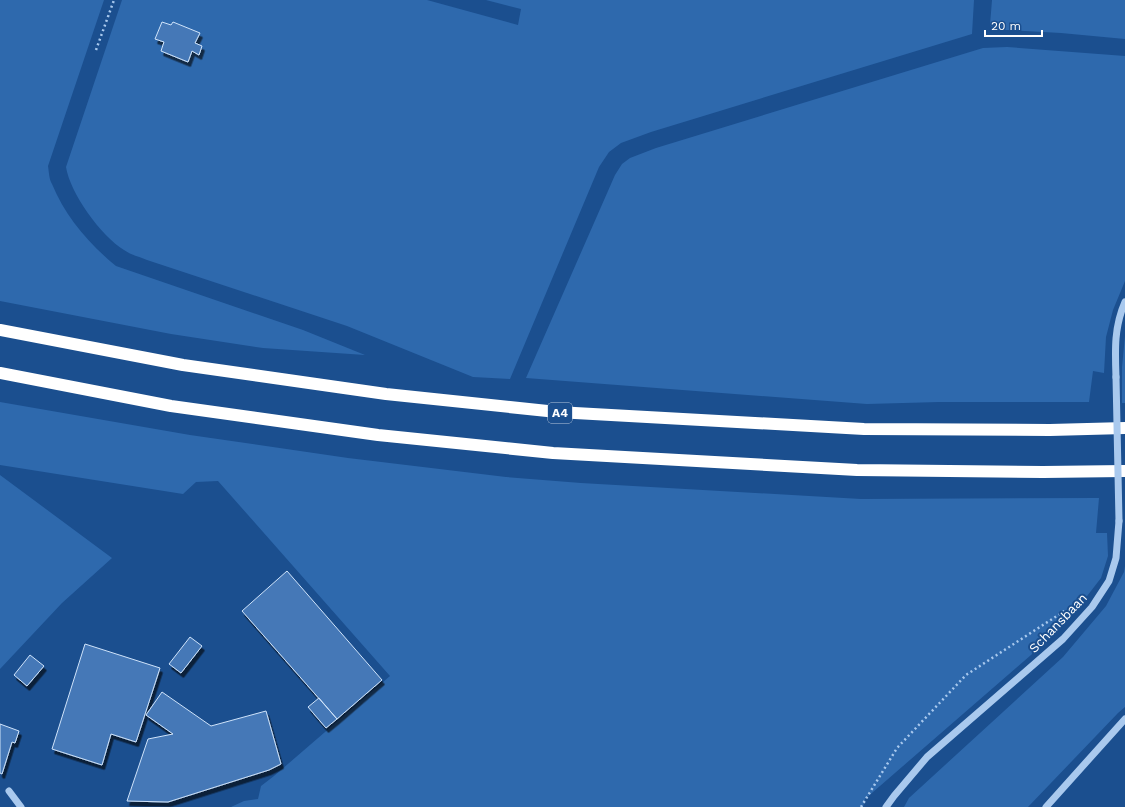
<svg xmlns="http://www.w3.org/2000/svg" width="1125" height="807" viewBox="0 0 1125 807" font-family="'Work Sans',sans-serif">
  <defs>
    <filter id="shadow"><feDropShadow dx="2.5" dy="4.5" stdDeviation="0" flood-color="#0009"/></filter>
  </defs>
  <rect width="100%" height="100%" fill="#1b4f8f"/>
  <path fill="#2e69ad" d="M0,0H104L48,166C49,172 49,179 52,184C65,216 89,244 116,266L303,330L365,355L263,348L171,334L0,301Z
    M122,0H427L518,25L521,9L486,0H974L972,34L651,132L621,143L609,152L599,167L510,379L473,377L347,326L147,260C140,257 131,255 124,250C101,236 70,193 66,167Z
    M992,0H1125V39L1061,33L1007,30H995L990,25Z
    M1007,47L1125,56V281L1113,310L1106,337L1104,373L1093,371L1089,402H939L867,404L526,378L615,175L622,164L630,158L656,148L983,48Z
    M1125,336V403H1122V367Z
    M0,402L190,435L348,458L506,477L581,483L861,499L1099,498L1096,533H1107L1108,556L1101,578L1084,600L1031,655L865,799L863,807H231L244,801L258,799L261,786L274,776L390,676L218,481L196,482L183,494L0,465Z
    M0,475L112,558L62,603L0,669Z
    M1125,566V707L1118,713L1028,807H904L909,798L1063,657L1106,606L1124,572Z"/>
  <path fill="#4478b7" stroke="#cfe3fa" filter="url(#shadow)" d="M162,22L171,25L173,22L200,33L195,43L202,46L199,55L192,51L188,62L161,51L164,42L155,39Z
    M287,571L382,680L337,719L242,611Z
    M190,637L202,646L181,673L169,664Z
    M85,644L160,668L136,742L111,734L102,765L52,749Z
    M30,655L44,666L27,686L14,675Z
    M162,692L211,726L266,711L281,764L269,770L168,802L127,801L148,739L173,734L146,715Z
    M319,698L337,719L326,728L308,707Z
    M0,724L19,731L15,743L12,742L2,774L0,773Z"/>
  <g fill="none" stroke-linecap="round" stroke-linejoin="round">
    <path stroke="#a9c9ee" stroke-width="2.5" stroke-dasharray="2 3" stroke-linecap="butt" d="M96,50L114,0
      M861,807L897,748L966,675L1066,610L1072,609"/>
    <path stroke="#a9c9ee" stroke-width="7" d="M1116,377C1115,350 1114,327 1125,302
      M9,791L21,807
      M886,807L894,796L927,757L1063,639L1092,607L1109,581L1116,558L1119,521
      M1046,807L1125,719"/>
    <path stroke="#fff" stroke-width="12" d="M0,330L183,365L386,394L557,412L864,429L1050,430L1125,428
      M0,373L171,406L378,435L553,453L857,470L1043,472L1125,471"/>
    <path stroke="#a9c9ee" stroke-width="7" d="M1116,377L1119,521"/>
  </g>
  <g text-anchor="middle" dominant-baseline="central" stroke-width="4" stroke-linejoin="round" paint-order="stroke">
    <rect fill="#1b4f8f" stroke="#bbcadd" stroke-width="1" x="548" y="403" width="24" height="20" rx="3"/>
    <g font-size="12" font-weight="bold" fill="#fff">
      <text x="560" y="413">A4</text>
    </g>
    <g font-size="13" fill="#fff" stroke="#1b4f8f">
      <text transform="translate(1058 623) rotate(-46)">Schansbaan</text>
    </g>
  </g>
  <path d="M985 30v6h57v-6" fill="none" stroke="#ffffff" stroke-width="2"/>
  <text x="991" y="30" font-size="12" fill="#ffffff" stroke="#1b4f8f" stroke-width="3" paint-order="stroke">20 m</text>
</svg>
